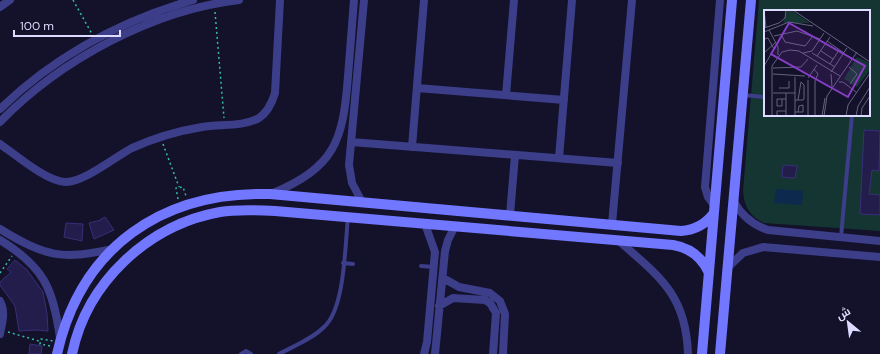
<svg xmlns="http://www.w3.org/2000/svg" width="880" height="354" viewBox="0 0 880 354" font-family="'DM Sans',Cairo,sans-serif">
  <rect width="100%" height="100%" fill="#14112b"/>
  <path fill="#143532" fill-rule="evenodd" d="M759,0H880V231L764,223C750,217 744,206 743,191ZM765,11H869V115H765Z"/>
  <path fill="#0d294e" d="M776,189L803,191L802,205L774,203Z"/>
  <path fill="#231d4c" stroke="#382f78" d="M864,130L880,131L879,171L872,170L869,194L880,195V215L860,214Z
    M783,165L797,166L795,178L782,177Z
    M105,217L114,230L94,239L89,223L101,220V219Z
    M66,223L83,224L82,241L64,237Z
    M15,260L27,270L43,292L47,314L48,331L36,330L19,331L15,306L0,285V282L11,272L7,269Z
    M30,344L42,346L41,354H29Z"/>
  <g fill="none" stroke-linecap="round" stroke-linejoin="round">
    <path stroke="#30bead" stroke-width="1.5" stroke-dasharray="2 3" stroke-linecap="butt" d="M73,0L92,34
      M215,12L224,118
      M163,144L179,187
      M178,199L176,188L183,187L186,196
      M0,273L12,256
      M8,332L39,341
      M50,346L40,344L41,339L53,341"/>
    <path stroke="#3c3e8a" stroke-width="4" d="M743,95L765,97
      M841,237L852,115
      M343,263L353,264
      M421,266L434,267
      M241,354L246,351L251,354
      M279,354C294,346 312,339 324,327C345,309 345,245 348,217"/>
    <path stroke="#3c3e8a" stroke-width="8" d="M0,7L10,0
      M417,88L564,100
      M506,95L514,0
      M0,109C55,56 120,21 193,0
      M0,122C60,60 153,10 239,0
      M351,142L618,163
      M0,144C16,155 46,181 65,182C83,183 115,157 132,148C154,138 178,131 202,127C220,124 243,127 259,118C268,112 272,103 275,93L280,0
      M412,147L424,0
      M559,158L572,0
      M271,194C335,167 343,142 348,76C350,51 352,25 354,0
      M362,202L352,183L349,165L364,0
      M734,202C742,216 753,225 768,230L880,241
      M715,206L708,197L705,187L720,0
      M510,215L515,155
      M612,224L632,0
      M0,229C46,257 61,260 113,249
      M0,240C44,267 53,288 60,338
      M619,241C660,277 686,295 688,354
      M727,268L743,253L763,247L880,257
      M443,278L459,287L490,293L500,301L505,314L503,354
      M0,301C6,313 2,322 0,334
      M439,306L453,298L485,300L490,303L496,313L493,354
      M424,354L427,342L435,252L425,224
      M435,354L445,251L448,240L455,226"/>
    <path stroke="#7277ff" stroke-width="10" d="M57,354C81,247 162,191 270,194L681,231C695,230 706,224 714,213
      M72,354C87,282 148,225 220,212C237,209 257,210 275,211L673,245C690,248 702,257 709,273
      M702,354L732,0
      M720,354L751,0"/>
  </g>
  <g transform="translate(764 10)">
    <rect width="106" height="106" fill="#14112b"/>
    <path d="M23,0H27L46,13H19ZM93,47L106,53V60L93,77L80,69Z" fill="#143532"/>
    <path fill="none" stroke="#646280" stroke-width="1" d="M0,0L2,17M29,0L106,52M15,13L21,8L22,0M0,18L15,13M5,20L14,37V45M0,22L25,12L49,16M17,24L21,32L41,36L49,26M10,26L33,21L56,29M0,29L4,28L10,39L0,56M63,31L80,43M57,41L69,49M0,43L12,32M39,43L48,41L60,23M48,43L71,57M53,46L66,27M66,54L75,40M85,57L93,64L86,74M9,58L37,57L44,49M50,59L54,64L51,71V106M67,62L83,38M9,64L41,66M67,64L68,77M44,68L53,55M44,70V106M75,72H79L92,82M15,78H25V71M9,83H31M18,89V96H13V89H22M31,90H39L40,89V75L37,72L34,90M31,102H39V95L35,96L34,102M8,106V56L18,42L26,40L35,41L76,66M13,106V101H22M22,106V83M31,106V67M58,106L61,88M60,106L63,86L93,42M82,106L84,95L106,63M92,106L94,96L106,77M97,106L98,98L106,86"/>
    <path fill="#853ec5" fill-opacity="0.15" stroke="#853ec5" stroke-width="2" d="M25,13L101,56L84,87L7,44Z"/>
    <rect width="106" height="106" fill="none" stroke="#dddbff" stroke-width="2"/>
  </g>
  <g transform="translate(848 322) rotate(331)" stroke="#14112b" stroke-width="3" paint-order="stroke">
  <path d="M0-3L7 15L0 10L-7 15Z" fill="#dddbff"/>
  <text y="-6" font-size="11" font-weight="bold" text-anchor="middle" fill="#dddbff">ش</text>
  </g>
  <path d="M14 30v6h106v-6" fill="none" stroke="#dddbff" stroke-width="2"/>
  <text x="20" y="30" font-size="12" fill="#dddbff" stroke="#14112b" stroke-width="3" paint-order="stroke">100 m</text>
</svg>
